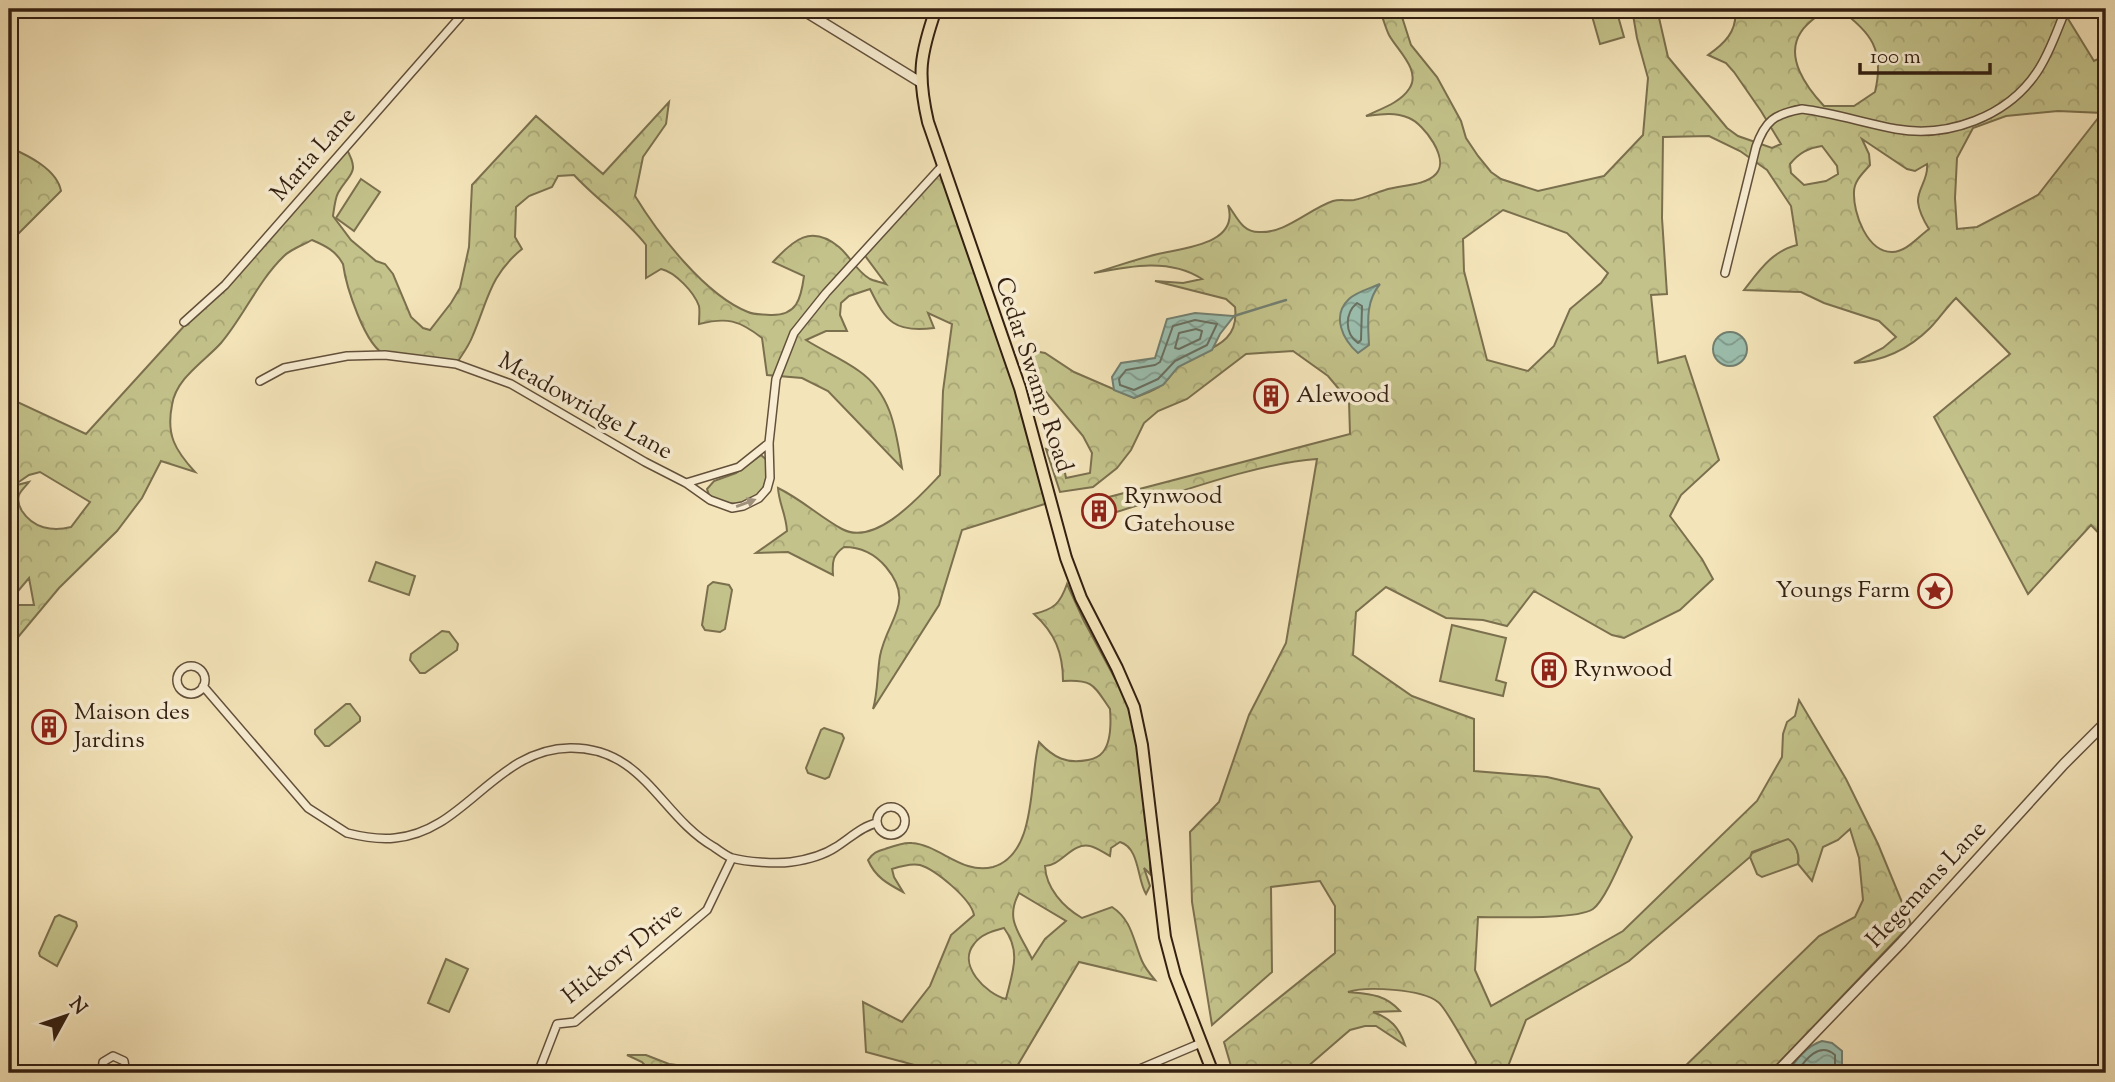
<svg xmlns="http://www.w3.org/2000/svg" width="2115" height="1082" viewBox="0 0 2115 1082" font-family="'Sorts Mill Goudy',serif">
  <defs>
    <pattern id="forest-crowns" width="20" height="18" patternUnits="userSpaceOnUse" patternTransform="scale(1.75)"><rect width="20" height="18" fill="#c3c28a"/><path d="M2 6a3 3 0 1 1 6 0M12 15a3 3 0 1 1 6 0" fill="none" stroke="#a8a676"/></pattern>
    <pattern id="water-waves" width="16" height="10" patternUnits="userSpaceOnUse" patternTransform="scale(1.75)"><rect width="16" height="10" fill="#9cbfaf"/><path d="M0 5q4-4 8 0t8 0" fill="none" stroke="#809b8d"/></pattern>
  </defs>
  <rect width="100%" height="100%" fill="#f4e4b9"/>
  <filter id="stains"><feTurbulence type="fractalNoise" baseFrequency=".00286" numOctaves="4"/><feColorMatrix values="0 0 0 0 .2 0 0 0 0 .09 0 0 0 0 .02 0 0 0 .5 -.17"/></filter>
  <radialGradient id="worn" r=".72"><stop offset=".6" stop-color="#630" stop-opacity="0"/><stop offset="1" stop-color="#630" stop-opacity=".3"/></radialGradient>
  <path fill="#c3c28a" stroke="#7b704e" stroke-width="2" d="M1590,9H1616L1624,37L1600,44Z
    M361,179L380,192L354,231L336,218Z
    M761,455L769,462C767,472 767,482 762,490C749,509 725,506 709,495L707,489L714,481L736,473Z
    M376,562L415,576L409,595L369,581Z
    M713,582L729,585L732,590L725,629L720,632L705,630L702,625L708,586Z
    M1452,625L1506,638L1496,680L1506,683L1503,696L1440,681Z
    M442,631L449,632L458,644L457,650L425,673H420L410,660L411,654Z
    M346,704H350L360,717V721L329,746H325L315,734V730Z
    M824,728L842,734L844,738L829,777L825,779L808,773L806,768L821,730Z
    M1788,838C1796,844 1800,855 1798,864L1762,877L1757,874L1750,857L1752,853Z
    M59,915L76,922L77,926L57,966L40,956L39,953L55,917Z
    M446,959L468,969L449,1012L428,1003Z"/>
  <path fill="url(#forest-crowns)" stroke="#7b704e" stroke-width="2" fill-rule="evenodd" d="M1379,9H1395L1402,17L1411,45L1437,77L1461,121L1466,138L1478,156L1491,172L1501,179L1538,191L1604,176L1643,135L1648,78L1637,38L1632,9H1657L1668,57L1727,128L1738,136L1772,148L1781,144L1761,111L1734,72L1726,63L1708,55C1724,44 1738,31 1735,9H1830H1826C1818,16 1806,23 1801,32C1784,57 1807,88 1824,106H1854L1875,92C1885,50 1871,32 1839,9H2062L2094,61L2106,55V541L2091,525L2028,594L1934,417L2010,354L1956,298C1946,308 1938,320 1930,328C1909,349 1883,361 1854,363L1883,348L1896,337L1879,321L1824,303L1801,292L1744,290C1759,271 1772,251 1797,245L1791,206L1767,170L1740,151L1709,136L1663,137L1662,218L1667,294L1651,295L1658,363L1685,356L1719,460L1681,495L1670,516L1702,559L1713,579L1680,610L1624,638L1612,635L1534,591L1507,626L1483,620L1446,618L1386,587L1356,612L1353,655L1412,696L1474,719V771L1547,777L1599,789L1632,837C1624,853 1606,900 1593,909C1577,920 1500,917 1478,917L1475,970L1491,1006L1623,931L1757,801L1782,757L1783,734L1787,722L1795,716L1799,700L1846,779L1878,844L1911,924L1769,1073H1678L1819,936L1855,917L1863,900L1859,858L1850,829L1838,840L1823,847L1812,881L1798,864C1800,855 1796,844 1788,839L1752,852L1750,857L1629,961L1526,1020L1507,1069L1503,1073H1473L1476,1062C1469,1052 1446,1007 1438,1002C1422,989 1366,986 1348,992C1369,994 1385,994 1400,1011L1373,1012C1390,1018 1399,1027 1405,1045L1376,1026H1365L1350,1030L1306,1068L1294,1073H1233L1224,1042L1335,953V906L1320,881L1271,887L1272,972L1212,1025L1192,902L1190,832L1219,802L1249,715L1286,643L1317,459C1252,464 1173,495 1110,514L1105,498L1350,434L1349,401L1328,376L1293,351L1246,354L1187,399L1158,411L1144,423L1131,450L1117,468L1093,487L1060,492L1046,449L1061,453L1066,478L1090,473L1092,453L1083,436L1041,386L1023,349L1045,353L1074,372L1134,398C1144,394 1157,390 1164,383C1170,378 1173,371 1179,366C1204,348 1240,347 1235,307L1226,299L1155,281L1183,283L1202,279C1170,258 1130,266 1094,273C1115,267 1136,259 1158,254C1184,248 1240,244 1228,205C1237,217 1242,232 1259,232C1285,234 1309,209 1333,201C1340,199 1347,201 1354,200C1365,198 1375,193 1385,190C1400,185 1425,186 1436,174C1450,159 1424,124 1409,118C1394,112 1382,114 1366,116C1380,109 1400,103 1409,89C1422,71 1397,50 1389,35C1385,27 1383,17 1379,9ZM2058,111L2102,113L2038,195L1977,227L1957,229L1955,198L1957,158L1973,128L2006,116ZM1862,139L1907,169L1915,171L1927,164C1929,179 1917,189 1918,202C1919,212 1924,221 1929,229C1918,237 1906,252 1892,252C1867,252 1853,213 1854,192C1854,181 1863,173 1870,165L1869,154ZM1822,146L1837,166L1838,174L1826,181L1804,185L1791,173L1790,164C1799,153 1808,148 1822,146ZM1503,210L1567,233L1608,273L1601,283L1570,309L1554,346L1528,371L1487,360L1464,271L1463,239Z
    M669,102L666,124L643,157L635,196C659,235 705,295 748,312C754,315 763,314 770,315C797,316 801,299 804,276L773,262C793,240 811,224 839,247C850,256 856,271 870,279C874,281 881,282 886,284L863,253L942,166L954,197L1051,502L962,530L939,605L873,709C878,692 877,674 880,656C887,619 916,603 886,567C875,554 860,547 844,547C833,555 832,561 833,575L788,552L756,553L787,531C786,514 779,504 778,488C801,499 820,517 842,529C875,547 919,497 940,475L943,391L952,324L928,313L934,328C895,333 886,322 870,289L849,296L841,303L840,315L847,331H826L806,340C823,351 843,359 859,371C892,394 896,431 902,468L828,391L802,378L767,375L762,338C739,320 727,317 699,324C699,319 700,311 699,306C694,292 675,272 661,269L646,278V245C625,218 597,200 574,175L558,176L552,187L529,196L516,207L515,237L522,249C490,275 488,300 473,335C469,346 462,355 456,364C440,362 400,361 386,355C365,347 346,286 343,264C336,251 326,246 312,240C303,245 291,249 284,256C258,281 244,316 221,343C205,361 176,378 172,405C166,435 175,450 195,472L161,461L142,498L117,531L59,588L9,648V605H34L29,578L13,597L12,561L9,555V398L86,434L346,148C361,174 349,173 338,193C335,199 334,209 333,216L351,240L376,261L385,264L393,274L411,317L423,328L430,330L451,303L460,288L469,247L472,185L536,116L603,174ZM40,472L90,502L71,527C52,532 33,528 22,511C19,506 17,501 19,495C21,490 26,486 29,482L13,486L29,475Z
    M9,147C27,155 57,169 61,191L9,243Z
    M1067,584L1084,621L1126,699L1137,741L1150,845V874L1144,868L1150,886L1146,894C1137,880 1140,848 1120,842L1111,848L1110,856C1104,853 1096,847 1090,846C1072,842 1061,866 1045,866C1046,888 1063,907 1082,918L1112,907C1132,920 1133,940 1142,961C1145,968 1150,974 1155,980L1079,962L1013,1073H944L866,1052L863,1002L902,1022L930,986L951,935L974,915C971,899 936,870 920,865C912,863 901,866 892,869L894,877L903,892C888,884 875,877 868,860C873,853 877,851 885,849C893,846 903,842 912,843C940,845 962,875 993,867C1038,854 1029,776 1039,742C1054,758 1066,764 1088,760C1094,759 1099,757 1103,752C1111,742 1111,722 1110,709C1094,686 1094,679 1063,681C1063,653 1055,633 1034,614C1054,609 1060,604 1067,584ZM1019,893L1066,921L1045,939L1032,959C1021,934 1004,921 1019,893ZM1004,928C1022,952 1012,973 1006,999C986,994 957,965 974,944C981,934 993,931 1004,928Z
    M627,1055H646L669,1064L729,1072L652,1073L642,1062Z"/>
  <path fill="url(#water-waves)" stroke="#727f70" stroke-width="2" d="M1380,284C1365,302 1368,324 1369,345L1358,353C1343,340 1331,316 1349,299C1356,292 1371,288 1380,284Z
    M1195,313L1234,316L1220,334L1212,350L1178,367L1163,385L1134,398L1114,390L1112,377L1121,363L1155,358L1167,319Z
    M1713 349a17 17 0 1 1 34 0a17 17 0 1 1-34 0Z
    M1822,1041L1832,1043L1842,1051V1073H1787C1796,1060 1806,1046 1822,1041Z"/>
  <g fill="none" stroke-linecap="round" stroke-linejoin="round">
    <path stroke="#686f60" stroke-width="2" d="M1357,303L1362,306L1361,340L1358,343C1344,333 1345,313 1357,303Z
      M1195,320L1217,324L1207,345L1175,361L1158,379L1134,390L1120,385L1119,379L1126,370L1155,365L1160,362L1173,326Z
      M1196,329L1202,331L1200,339L1179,349L1175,348L1179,333Z
      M1796,1073C1805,1060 1819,1041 1835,1055V1073"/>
    <path stroke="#727f70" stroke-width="2.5" d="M1234,316L1286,300"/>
    <g stroke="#63503b" stroke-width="10">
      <path id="minor" d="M1725,273L1756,147C1765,121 1774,114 1802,109C1834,113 1864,123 1896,129C1948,138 2007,117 2037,72C2050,53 2057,30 2066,9
        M184,322L225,285L467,9
        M260,381L284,368L347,356L385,355L456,364L511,384L645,462L686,483L710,500L732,508L743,506L759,498L767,489L770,478L769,443L776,379L794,333L826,293L942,166
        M686,483L739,467L769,443
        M177 680a14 14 0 1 1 28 0a14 14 0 1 1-28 0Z
        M203,686L308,808L347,833C363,837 378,840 395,838C465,832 495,749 570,748C644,747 660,816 714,847C720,851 726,856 732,858C747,862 776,864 791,862C805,860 824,855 836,847C849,839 862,826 877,823
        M877 821a14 14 0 1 1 28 0a14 14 0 1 1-28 0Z
        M102,1073L103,1062L113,1056L124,1061L126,1073
        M538,1073L557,1024L575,1022L707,910L732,858
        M1130,1073L1201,1043"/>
    </g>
    <g stroke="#63503b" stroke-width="12">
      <path id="tertiary" d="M801,9L920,82
        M1776,1073L1902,942L2064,764L2106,722"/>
    </g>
    <g stroke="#331f11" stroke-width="14">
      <path id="primary" d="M936,9C920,55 917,74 928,122L1020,388L1066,558L1081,598L1117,668L1134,707L1142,745L1165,937L1175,975L1213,1073"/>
    </g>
    <use href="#minor" stroke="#f8edd2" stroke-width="7"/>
    <use href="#tertiary" stroke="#f8edd2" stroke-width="9"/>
    <use href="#primary" stroke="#f4e4b9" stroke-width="10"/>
  </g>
  <defs><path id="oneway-solid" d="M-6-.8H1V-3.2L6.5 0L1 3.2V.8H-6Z" transform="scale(1.75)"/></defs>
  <use fill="#9f907b" href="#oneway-solid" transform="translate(746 503) rotate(-20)"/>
  <defs>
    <g id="building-ring" transform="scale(1.75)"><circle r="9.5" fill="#f8edd2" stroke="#8f2418" stroke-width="1.5"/><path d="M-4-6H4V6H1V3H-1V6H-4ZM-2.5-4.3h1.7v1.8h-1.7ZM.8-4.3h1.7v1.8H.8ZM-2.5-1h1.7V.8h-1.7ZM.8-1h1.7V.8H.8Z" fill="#8f2418"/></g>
    <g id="sight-ring" transform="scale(1.75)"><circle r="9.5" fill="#f8edd2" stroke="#8f2418" stroke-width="1.5"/><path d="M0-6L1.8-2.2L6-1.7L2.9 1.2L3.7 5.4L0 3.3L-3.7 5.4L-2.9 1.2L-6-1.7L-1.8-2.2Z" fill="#8f2418"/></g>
  </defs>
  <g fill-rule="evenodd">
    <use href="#building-ring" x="1271" y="396"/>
    <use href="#building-ring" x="1099" y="511"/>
    <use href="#sight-ring" x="1935" y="591"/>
    <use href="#building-ring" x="1549" y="670"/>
    <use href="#building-ring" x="49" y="727"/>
  </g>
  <g text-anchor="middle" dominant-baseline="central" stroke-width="7" stroke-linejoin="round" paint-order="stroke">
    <g font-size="24" fill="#331f11" stroke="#f8edd2">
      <text transform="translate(314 155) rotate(-49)">Maria Lane</text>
      <text transform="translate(1033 375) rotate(72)">Cedar Swamp Road</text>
      <text transform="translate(585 407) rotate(29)">Meadowridge Lane</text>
      <text transform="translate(1927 885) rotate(-47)">Hegemans Lane</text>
      <text transform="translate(623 954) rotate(-39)">Hickory Drive</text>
    </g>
    <g font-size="24" fill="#331f11" stroke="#f8edd2" text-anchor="start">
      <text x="1296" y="396">Alewood</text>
      <text x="1124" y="497">Rynwood<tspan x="1124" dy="28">Gatehouse</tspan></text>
      <text x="1910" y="591" text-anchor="end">Youngs Farm</text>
      <text x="1574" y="670">Rynwood</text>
      <text x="74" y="713">Maison des<tspan x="74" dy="28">Jardins</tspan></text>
    </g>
  </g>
  <rect width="2115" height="1082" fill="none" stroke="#f4e4b9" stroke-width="35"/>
  <rect x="10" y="10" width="2094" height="1061" fill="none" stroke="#331f11" stroke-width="3.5"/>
  <rect x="18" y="18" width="2080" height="1047" fill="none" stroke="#331f11" stroke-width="2"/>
  <g transform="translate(66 1016) rotate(50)" stroke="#f8edd2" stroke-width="5" paint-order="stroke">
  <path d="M0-5L12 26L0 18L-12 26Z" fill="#331f11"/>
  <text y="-10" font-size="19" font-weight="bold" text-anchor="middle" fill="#331f11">N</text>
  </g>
  <path d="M1860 63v10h130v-10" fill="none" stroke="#331f11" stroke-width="3.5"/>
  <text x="1870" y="63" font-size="21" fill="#331f11" stroke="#f8edd2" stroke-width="5" paint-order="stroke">100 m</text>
  <rect width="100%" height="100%" filter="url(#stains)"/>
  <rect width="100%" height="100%" fill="url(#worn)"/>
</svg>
